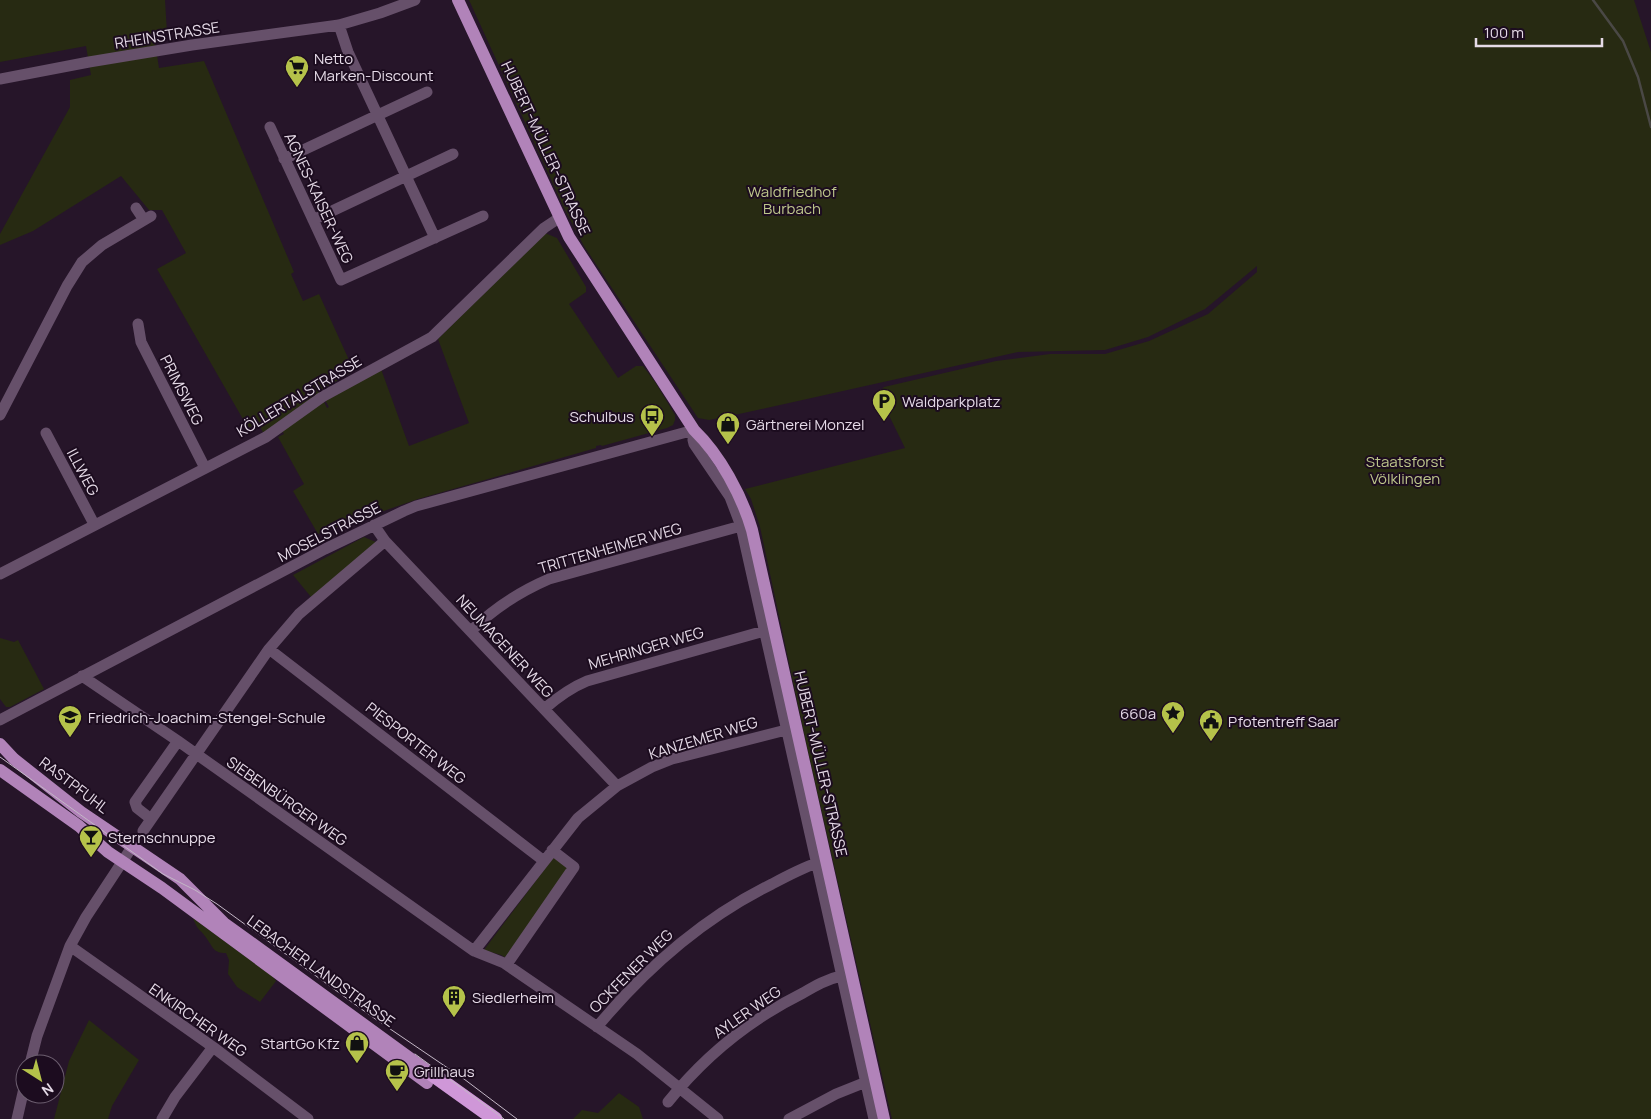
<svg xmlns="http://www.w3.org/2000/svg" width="1651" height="1119" viewBox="0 0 1651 1119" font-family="Manrope,sans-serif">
  <rect width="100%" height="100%" fill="#261529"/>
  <path fill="#272a12" d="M0,0H165L167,33L154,36L159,68L204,61L294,272L291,274L303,301L319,294L354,371L319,391L327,408L329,407L325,400L381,369L409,446L469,423L438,339L545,233L557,238L586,287V292L569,304L618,378L636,366H643L655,382L675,415V420L673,425L667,428L602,446L601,445L596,446V448L418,499L318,534L293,491L304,484L278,437L284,434L283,432L267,440L258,423L248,428L157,269L186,253L162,210H149L121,176L33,231L0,245V234L70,107V80L91,75L86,46L0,62Z
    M469,0H1634L1651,52V1119H892L807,747L760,527L751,499L745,489L905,448L878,393L884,387L996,361L1050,354H1105L1149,341L1208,314L1257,272V266L1205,309L1148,337L1105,350L1018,352L739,414L709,420L698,418L584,246L565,210Z
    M364,537L378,543L311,597L293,575Z
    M0,638L14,642L18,640L44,689L10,707H6L0,699Z
    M556,854L574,867L510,960L501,955L484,950Z
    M193,918L272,976L276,981L260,1002L237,987L228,974L229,960L226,953C213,953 213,947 207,939C200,928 198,932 193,918Z
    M89,1020L139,1060L112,1106L108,1119H54L69,1061Z
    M619,1093L639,1107L643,1119H573L582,1110L598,1113Z"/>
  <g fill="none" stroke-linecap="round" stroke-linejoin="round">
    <path stroke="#4a4845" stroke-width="2.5" d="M1593,0L1623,41L1638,77L1651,127"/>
    <path stroke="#66506a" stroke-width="11" d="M339,25L348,52L435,238
      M0,79L89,62L192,45L339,25L380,13L415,0
      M270,127L341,280L483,216
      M284,159L427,92
      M136,208L144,220
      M313,220L453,154
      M138,324L141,342L205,468
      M0,415L67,286L82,262L102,245L151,216
      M46,433L94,524
      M374,525L385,541L617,786
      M0,574L266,437L322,397L432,337L544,228L559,218
      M471,631C494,608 519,592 549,579L741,526
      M269,649L544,861
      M82,676L178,741L474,951L504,963L637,1054L718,1119
      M544,709C558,697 570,688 587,681L764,631
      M0,720L325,549L404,511L416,506L694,430L693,440L694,444L730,497L741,526L874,1119
      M151,819L137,808L135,802L178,741
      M143,831L269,649L299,614L385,541
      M70,946L213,1047L308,1119
      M474,951L578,818L617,786L652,767L672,759L786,730
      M507,964L574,867L552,850
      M597,1027C646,968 703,918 772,884C787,876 802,868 817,863
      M30,1064L37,1036L70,946L86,917L132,847
      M668,1102C704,1057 751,1019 803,993C815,986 827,979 841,976
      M17,1119L25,1084
      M162,1119L175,1097L213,1047
      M789,1119L836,1094L866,1082"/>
    <path stroke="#b183b9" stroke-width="12" d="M458,0L569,237L694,430C720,455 742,496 752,530L884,1119
      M0,744L14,759L81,812L180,879L224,923L432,1074
      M0,770L79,826L108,852L162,888L427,1083"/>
    <path stroke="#cf97d8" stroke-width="15" d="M432,1074L495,1119"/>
    <path stroke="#c3b7c6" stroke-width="1" d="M0,757L163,874L195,890L217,904L371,1016L464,1079L517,1119
      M415,1054L504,1119"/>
  </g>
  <defs>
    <g id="supermarket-pin" transform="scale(1.25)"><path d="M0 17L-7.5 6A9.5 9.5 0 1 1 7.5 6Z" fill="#b5c24a" stroke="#1c0c1f"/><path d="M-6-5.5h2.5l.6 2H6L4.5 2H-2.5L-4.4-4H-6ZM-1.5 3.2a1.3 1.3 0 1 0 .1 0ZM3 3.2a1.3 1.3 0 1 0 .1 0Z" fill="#111"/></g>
    <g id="parking-pin" transform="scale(1.25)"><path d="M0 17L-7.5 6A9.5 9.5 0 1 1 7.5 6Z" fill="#b5c24a" stroke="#1c0c1f"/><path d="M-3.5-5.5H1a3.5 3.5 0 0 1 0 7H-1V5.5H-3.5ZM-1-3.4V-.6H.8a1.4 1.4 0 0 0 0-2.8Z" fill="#111"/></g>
    <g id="bus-pin" transform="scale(1.25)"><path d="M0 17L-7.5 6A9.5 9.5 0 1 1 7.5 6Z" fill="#b5c24a" stroke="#1c0c1f"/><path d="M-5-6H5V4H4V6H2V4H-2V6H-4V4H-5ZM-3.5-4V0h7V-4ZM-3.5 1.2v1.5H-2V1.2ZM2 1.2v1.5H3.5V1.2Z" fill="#111"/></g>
    <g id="shop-pin" transform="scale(1.25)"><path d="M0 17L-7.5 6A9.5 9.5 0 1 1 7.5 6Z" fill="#b5c24a" stroke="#1c0c1f"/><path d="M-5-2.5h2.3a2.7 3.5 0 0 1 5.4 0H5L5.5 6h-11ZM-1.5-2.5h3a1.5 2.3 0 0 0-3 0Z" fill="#111"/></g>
    <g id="sight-pin" transform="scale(1.25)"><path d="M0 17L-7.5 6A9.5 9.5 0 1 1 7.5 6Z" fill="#b5c24a" stroke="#1c0c1f"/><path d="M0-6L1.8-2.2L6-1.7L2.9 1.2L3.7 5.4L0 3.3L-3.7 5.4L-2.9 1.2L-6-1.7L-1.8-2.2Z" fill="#111"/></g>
    <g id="school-pin" transform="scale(1.25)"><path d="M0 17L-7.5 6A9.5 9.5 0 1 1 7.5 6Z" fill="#b5c24a" stroke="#1c0c1f"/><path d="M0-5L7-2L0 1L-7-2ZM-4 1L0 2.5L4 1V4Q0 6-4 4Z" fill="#111"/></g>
    <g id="civic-pin" transform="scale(1.25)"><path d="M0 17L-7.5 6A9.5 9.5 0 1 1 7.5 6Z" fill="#b5c24a" stroke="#1c0c1f"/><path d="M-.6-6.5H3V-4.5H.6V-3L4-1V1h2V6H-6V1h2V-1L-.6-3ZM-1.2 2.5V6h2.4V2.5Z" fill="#111"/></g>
    <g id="bar-pin" transform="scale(1.25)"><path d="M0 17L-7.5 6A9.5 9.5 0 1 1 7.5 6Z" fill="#b5c24a" stroke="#1c0c1f"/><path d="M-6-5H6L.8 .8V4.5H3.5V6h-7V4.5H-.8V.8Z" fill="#111"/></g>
    <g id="building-pin" transform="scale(1.25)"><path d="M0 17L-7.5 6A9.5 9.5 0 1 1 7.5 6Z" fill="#b5c24a" stroke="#1c0c1f"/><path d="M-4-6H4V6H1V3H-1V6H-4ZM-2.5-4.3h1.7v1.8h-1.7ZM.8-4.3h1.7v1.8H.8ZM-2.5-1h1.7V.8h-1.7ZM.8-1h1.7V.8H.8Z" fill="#111"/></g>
    <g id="cafe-pin" transform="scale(1.25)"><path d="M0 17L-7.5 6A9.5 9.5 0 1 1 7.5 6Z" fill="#b5c24a" stroke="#1c0c1f"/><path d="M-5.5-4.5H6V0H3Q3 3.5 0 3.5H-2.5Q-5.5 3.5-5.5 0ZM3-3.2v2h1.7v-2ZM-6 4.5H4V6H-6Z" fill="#111"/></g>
  </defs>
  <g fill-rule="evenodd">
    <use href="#supermarket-pin" x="297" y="67"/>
    <use href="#parking-pin" x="884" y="401"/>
    <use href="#bus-pin" x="652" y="416"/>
    <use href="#shop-pin" x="728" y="424"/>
    <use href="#sight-pin" x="1173" y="713"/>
    <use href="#school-pin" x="70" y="717"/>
    <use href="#civic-pin" x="1211" y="721"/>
    <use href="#bar-pin" x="91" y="837"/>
    <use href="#building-pin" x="454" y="997"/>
    <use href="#shop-pin" x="357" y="1043"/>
    <use href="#cafe-pin" x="397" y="1071"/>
  </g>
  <g text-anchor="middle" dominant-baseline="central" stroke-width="4" stroke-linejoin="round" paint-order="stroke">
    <g font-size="15" fill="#e5dae7" stroke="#1c0c1f">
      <text transform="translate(167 35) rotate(-9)">RHEINSTRASSE</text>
      <text transform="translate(546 148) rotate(65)">HUBERT-MÜLLER-STRASSE</text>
      <text transform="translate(319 198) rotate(65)">AGNES-KAISER-WEG</text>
      <text transform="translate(182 390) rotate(63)">PRIMSWEG</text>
      <text transform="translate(299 396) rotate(-31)">KÖLLERTALSTRASSE</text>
      <text transform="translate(83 472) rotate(62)">ILLWEG</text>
      <text transform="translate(329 532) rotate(-27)">MOSELSTRASSE</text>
      <text transform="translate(610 548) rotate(-16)">TRITTENHEIMER WEG</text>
      <text transform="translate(505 646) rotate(47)">NEUMAGENER WEG</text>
      <text transform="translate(646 648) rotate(-16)">MEHRINGER WEG</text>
      <text transform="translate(703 738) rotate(-17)">KANZEMER WEG</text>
      <text transform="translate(416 743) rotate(38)">PIESPORTER WEG</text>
      <text transform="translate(821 764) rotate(77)">HUBERT-MÜLLER-STRASSE</text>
      <text transform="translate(74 785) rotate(37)">RASTPFUHL</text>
      <text transform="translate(287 801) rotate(35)">SIEBENBÜRGER WEG</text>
      <text transform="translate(321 971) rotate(36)">LEBACHER LANDSTRASSE</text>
      <text transform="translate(631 971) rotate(-45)">OCKFENER WEG</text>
      <text transform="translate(747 1012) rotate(-35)">AYLER WEG</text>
      <text transform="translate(198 1020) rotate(35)">ENKIRCHER WEG</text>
    </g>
    <g font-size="15" fill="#e5dae7" stroke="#1c0c1f" text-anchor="start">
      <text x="314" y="58">Netto<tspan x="314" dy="17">Marken-Discount</tspan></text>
      <text x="902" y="401">Waldparkplatz</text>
      <text x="634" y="416" text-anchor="end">Schulbus</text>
      <text x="746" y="424">Gärtnerei Monzel</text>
      <text x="1156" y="713" text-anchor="end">660a</text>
      <text x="88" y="717">Friedrich-Joachim-Stengel-Schule</text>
      <text x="1228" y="721">Pfotentreff Saar</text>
      <text x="108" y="837">Sternschnuppe</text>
      <text x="472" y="997">Siedlerheim</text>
      <text x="340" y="1043" text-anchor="end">StartGo Kfz</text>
      <text x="414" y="1071">Grillhaus</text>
    </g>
    <g font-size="15" fill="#bec78c" stroke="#1c0c1f">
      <text x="792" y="191">Waldfriedhof<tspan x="792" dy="17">Burbach</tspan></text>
      <text x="1405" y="461">Staatsforst<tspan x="1405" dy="17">Völklingen</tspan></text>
    </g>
  </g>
  <g transform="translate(40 1079) rotate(144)"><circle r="24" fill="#1c0c1f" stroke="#6c5e6f"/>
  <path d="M0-4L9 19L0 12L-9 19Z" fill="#b5c24a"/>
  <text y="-8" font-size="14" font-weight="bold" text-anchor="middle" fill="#e5dae7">N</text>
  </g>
  <path d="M1476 38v8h126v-8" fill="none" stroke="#e5dae7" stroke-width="2.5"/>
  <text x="1484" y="38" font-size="15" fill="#e5dae7" stroke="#1c0c1f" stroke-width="4" paint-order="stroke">100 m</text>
</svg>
